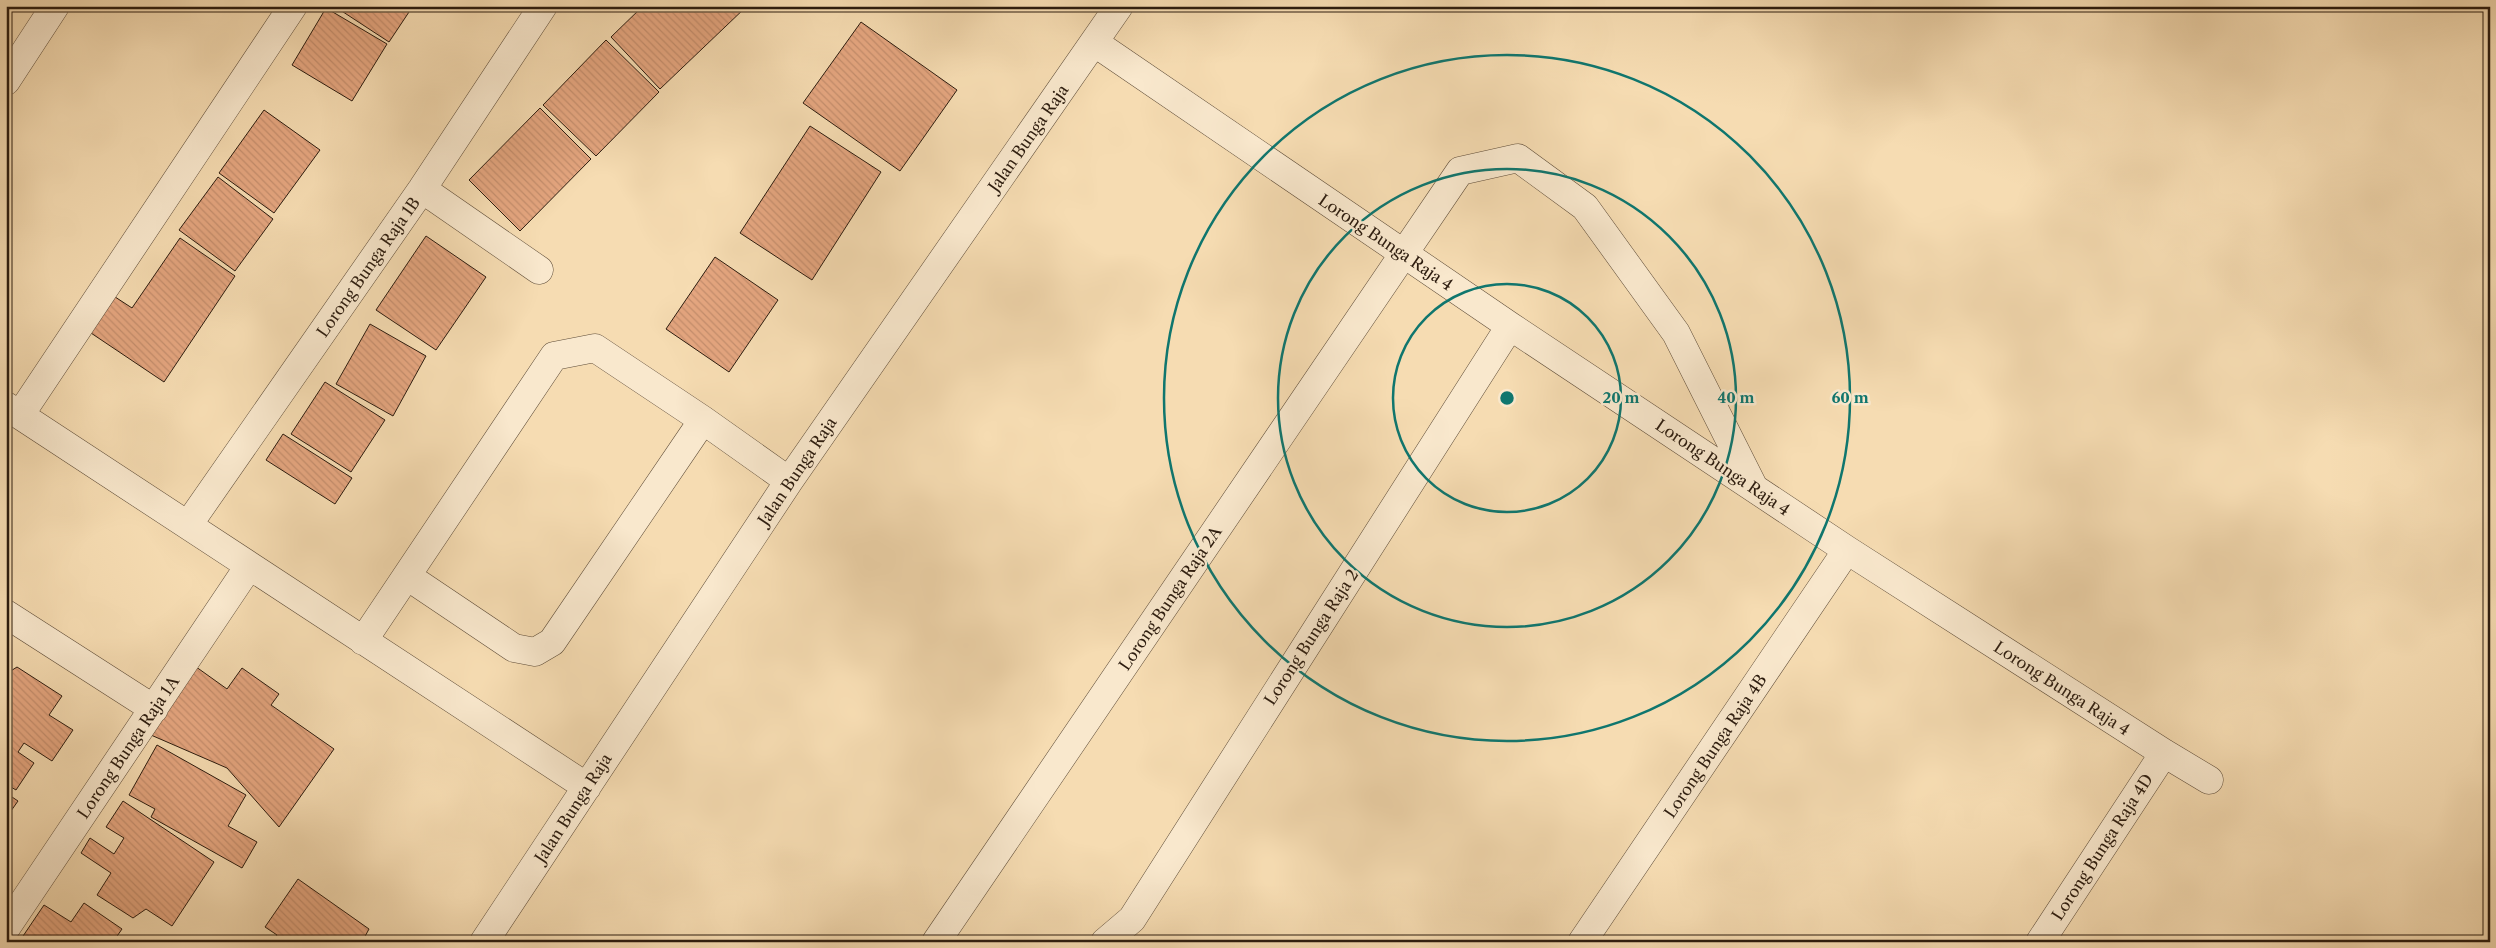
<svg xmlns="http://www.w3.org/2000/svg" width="2496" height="948" viewBox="0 0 2496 948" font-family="'Libre Caslon Text',serif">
  <defs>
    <pattern id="building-back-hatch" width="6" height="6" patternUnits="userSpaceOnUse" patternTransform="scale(1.25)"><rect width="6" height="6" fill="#e5a680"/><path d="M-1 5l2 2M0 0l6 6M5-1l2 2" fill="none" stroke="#c58e6d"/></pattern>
  </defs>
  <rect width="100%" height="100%" fill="#f6dcb2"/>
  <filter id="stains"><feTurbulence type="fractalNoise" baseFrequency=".004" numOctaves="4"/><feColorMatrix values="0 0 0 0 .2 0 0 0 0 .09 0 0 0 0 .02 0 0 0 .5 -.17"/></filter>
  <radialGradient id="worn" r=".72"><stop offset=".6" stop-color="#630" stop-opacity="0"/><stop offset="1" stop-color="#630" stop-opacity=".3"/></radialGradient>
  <path fill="url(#building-back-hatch)" stroke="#2c1c0f" d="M334,6H413L389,42Z
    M643,6H747L660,89L611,37Z
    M326,8L387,44L352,101L292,65Z
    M861,22L957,90L900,171L803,103Z
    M606,40L659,92L596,156L543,105Z
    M540,108L591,159L520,231L469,180Z
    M264,110L320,150L274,213L219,173Z
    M810,126L881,172L812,280L740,233Z
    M218,177L273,219L235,271L179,230Z
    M426,236L486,277L436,350L376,310Z
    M180,238L235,276L164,382L85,329L109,293L132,308Z
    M715,257L778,300L729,372L666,329Z
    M370,324L426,356L393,416L336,384Z
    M325,382L385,420L351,472L291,434Z
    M283,434L352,478L335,504L266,460Z
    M192,664L227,689L242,668L279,694L271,705L334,749L279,827L227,768L144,732Z
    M17,667L62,696L49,715L73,730L52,761L24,743L18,752L34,763L16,790L6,784V674Z
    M157,745L246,795L228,826L257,842L242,868L151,817L155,809L129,795Z
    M6,793L18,801L6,818Z
    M123,801L214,862L172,926L146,909L133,918L97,895L111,873L81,853L90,838L114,854L124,838L106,827Z
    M298,879L369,929L362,942H272L277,935L265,927Z
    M84,903L122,929L113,942H19L44,905L71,922Z"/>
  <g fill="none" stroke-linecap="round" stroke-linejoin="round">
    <g stroke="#5e4c38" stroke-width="29">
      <path id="minor" d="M1095,43L1510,326L1847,550L2164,753L2209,780
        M6,81L55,6
        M422,189L539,270
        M6,406L587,787
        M20,415L293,6
        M188,525L422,189L543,6
        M407,576L514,648L535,652L552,642L703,420
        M6,614L154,709
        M363,641L554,356L595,348L703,420L789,481
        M6,928L249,566
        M484,942L789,481L1119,6
        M936,942L1460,171L1518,158L1585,207L1676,333L1753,486
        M1105,942L1132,919L1510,326
        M1582,942L1847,550
        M2040,942L2164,753"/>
    </g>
    <use href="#minor" stroke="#f9e8cd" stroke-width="28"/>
  </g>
  <g fill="none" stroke="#0f766e" stroke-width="2.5">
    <circle cx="1507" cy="398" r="114"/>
    <circle cx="1507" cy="398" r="229"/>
    <circle cx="1507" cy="398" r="343"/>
  </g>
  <g text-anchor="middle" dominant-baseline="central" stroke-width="5" stroke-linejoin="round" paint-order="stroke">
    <g font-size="16" fill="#2c1c0f" stroke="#f9e8cd">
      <text transform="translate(1028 138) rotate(-55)">Jalan Bunga Raja</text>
      <text transform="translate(1386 242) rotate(34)">Lorong Bunga Raja 4</text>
      <text transform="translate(368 267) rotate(-55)">Lorong Bunga Raja 1B</text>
      <text transform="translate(1723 467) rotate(34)">Lorong Bunga Raja 4</text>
      <text transform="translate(797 471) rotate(-56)">Jalan Bunga Raja</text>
      <text transform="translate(1170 598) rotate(-56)">Lorong Bunga Raja 2A</text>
      <text transform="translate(1311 637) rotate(-57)">Lorong Bunga Raja 2</text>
      <text transform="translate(2062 688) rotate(33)">Lorong Bunga Raja 4</text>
      <text transform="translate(1715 746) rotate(-56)">Lorong Bunga Raja 4B</text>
      <text transform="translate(128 747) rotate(-56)">Lorong Bunga Raja 1A</text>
      <text transform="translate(573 808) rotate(-57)">Jalan Bunga Raja</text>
      <text transform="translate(2102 847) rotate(-57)">Lorong Bunga Raja 4D</text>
    </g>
  </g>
  <circle cx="1507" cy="398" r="8" fill="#0f766e" stroke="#f9e8cd" stroke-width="2.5"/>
  <g font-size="15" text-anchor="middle" font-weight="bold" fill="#0f766e" stroke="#f9e8cd" stroke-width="5" stroke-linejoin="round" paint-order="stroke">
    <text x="1621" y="403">20 m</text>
    <text x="1736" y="403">40 m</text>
    <text x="1850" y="403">60 m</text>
  </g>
  <rect width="2496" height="948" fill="none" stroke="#f6dcb2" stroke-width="25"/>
  <rect x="8" y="8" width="2481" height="933" fill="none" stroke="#2c1c0f" stroke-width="2.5"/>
  <rect x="12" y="12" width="2471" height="923" fill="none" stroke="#2c1c0f"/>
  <rect width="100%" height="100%" filter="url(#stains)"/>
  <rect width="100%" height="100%" fill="url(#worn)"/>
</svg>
